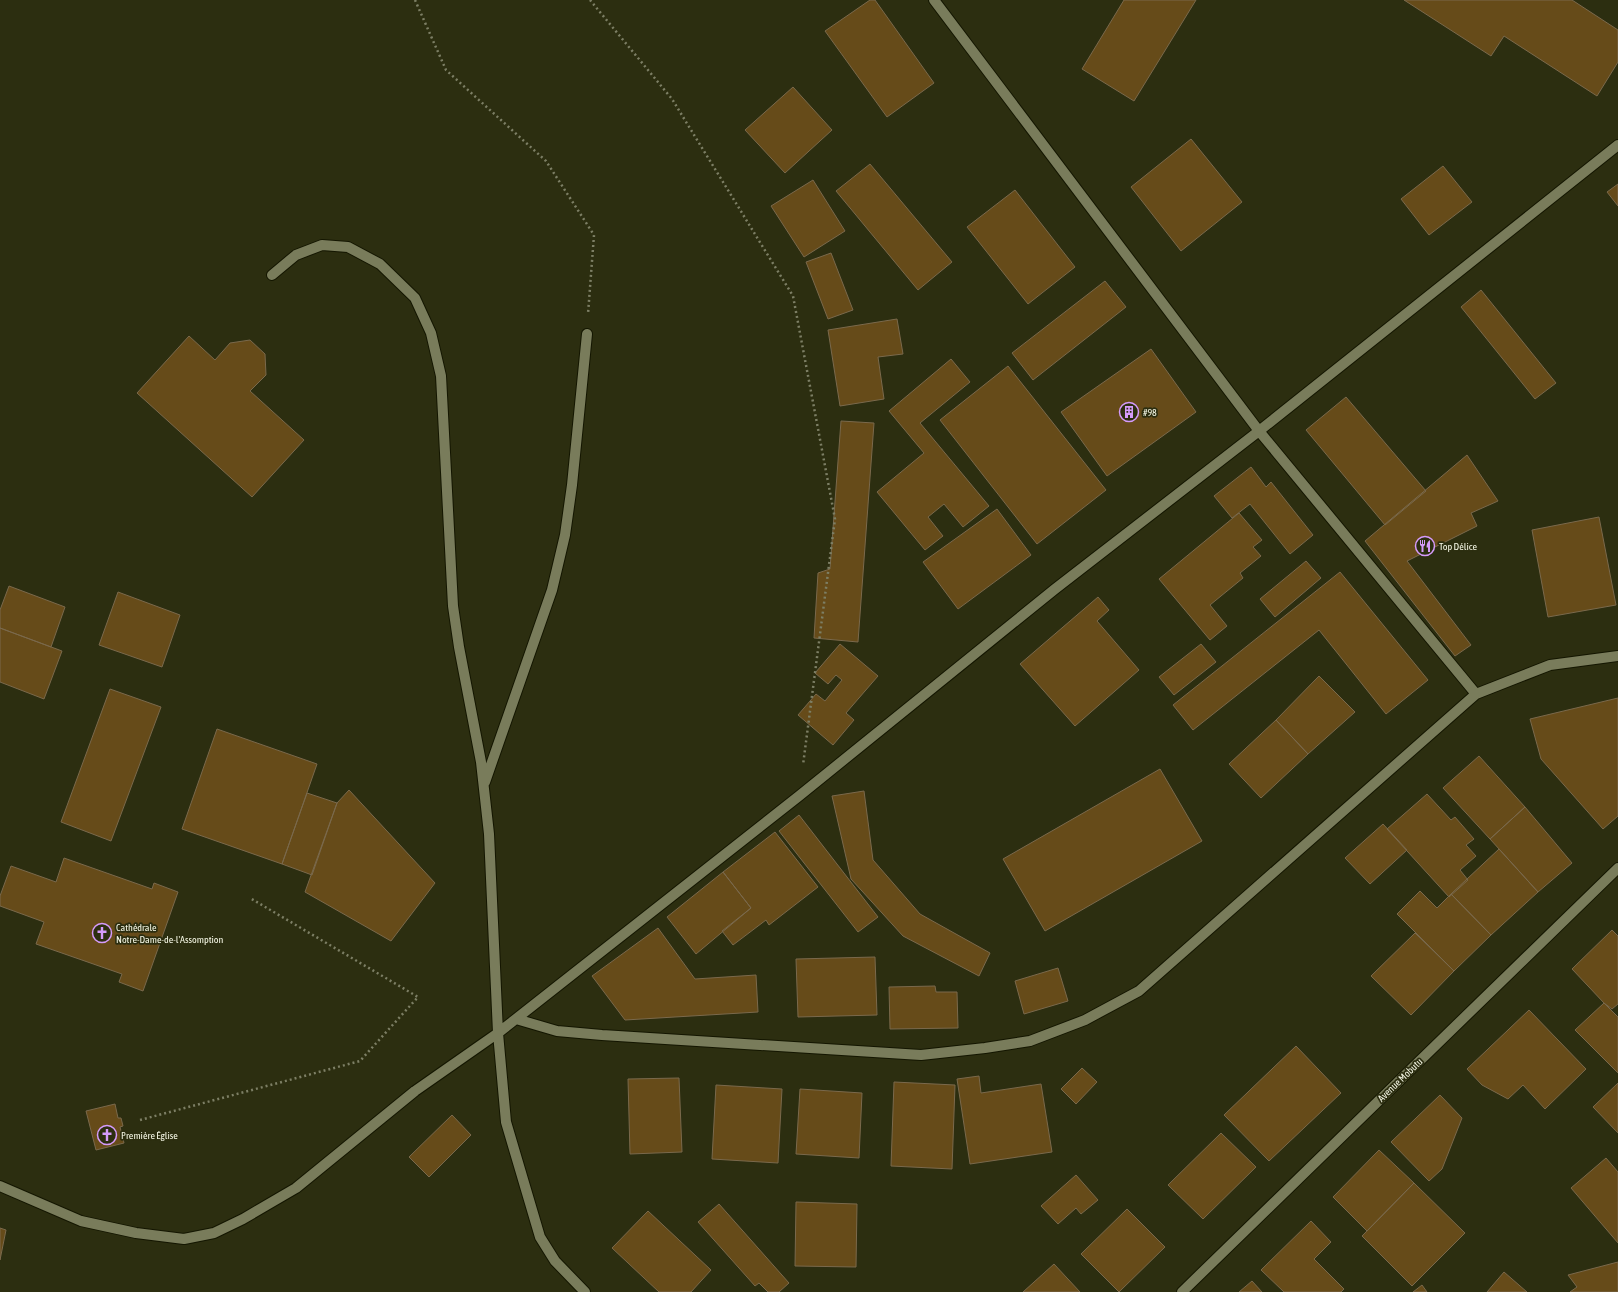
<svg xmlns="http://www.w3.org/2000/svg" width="1618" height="1292" viewBox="0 0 1618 1292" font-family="'Asap Condensed',sans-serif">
  <rect width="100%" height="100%" fill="#2c2e10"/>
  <path fill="#664b19" stroke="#7a694c" d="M870,0H875L934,83L887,117L825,31Z
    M1124,0H1196L1134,101L1082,69Z
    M1404,0H1572L1618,30V62L1597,96L1504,36L1491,56Z
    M793,87L832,130L785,173L745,130Z
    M1191,139L1242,202L1181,251L1131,187Z
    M870,164L952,262L918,290L836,191Z
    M1443,166L1472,202L1429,235L1401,199Z
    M813,180L845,231L804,257L771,206Z
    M1618,184V206L1607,192Z
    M1015,190L1075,267L1028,304L967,227Z
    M831,253L853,310L828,319L806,262Z
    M1105,281L1126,307L1033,380L1012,353Z
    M1481,290L1556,383L1535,399L1461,307Z
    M897,319L903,354L878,357L884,399L840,406L828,330Z
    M189,336L215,360L230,343L250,340L265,354L266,375L250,391L304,440L252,497L137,393Z
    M1151,349L1196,412L1107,476L1061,412Z
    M951,359L970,382L920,423L989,506L963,527L944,504L928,517L943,536L925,550L877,492L924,453L889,411Z
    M1008,366L1106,490L1037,544L940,420Z
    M1346,397L1426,491L1385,525L1306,430Z
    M841,421L874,423L858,642L814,638L818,573L830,569Z
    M1467,455L1498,501L1471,513L1477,526L1407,561L1471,645L1455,656L1365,541Z
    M1251,467L1266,487L1271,482L1313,535L1290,554L1250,504L1232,518L1214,496Z
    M997,509L1031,555L958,609L923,562Z
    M1239,513L1262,540L1253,547L1261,556L1240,573L1243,578L1210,605L1227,626L1210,640L1159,579Z
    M1599,517L1616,605L1548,617L1532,530Z
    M1306,561L1321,578L1275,617L1260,599Z
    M1340,572L1428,680L1386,714L1319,630L1193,730L1173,705Z
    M9,586L65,607L51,647L0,628V610Z
    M118,592L180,615L162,667L99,645Z
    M1098,597L1109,610L1097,621L1139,670L1075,726L1020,664Z
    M0,628L62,651L44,699L0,682Z
    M840,644L878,676L846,713L854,720L833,745L798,715L816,694L825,701L842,680L836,675L828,684L815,673Z
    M1201,644L1216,662L1174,695L1159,677Z
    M1319,676L1355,712L1308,754L1276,720Z
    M110,689L161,707L111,841L61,822Z
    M1618,698V816L1603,829L1541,759L1530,719Z
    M1276,720L1308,754L1261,798L1229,764Z
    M217,729L317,764L282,864L182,829Z
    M1479,756L1525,807L1490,839L1443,788Z
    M1160,769L1202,841L1045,931L1003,859Z
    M349,790L435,883L391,941L305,892L337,803Z
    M864,791L873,860L920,914L990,953L979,976L903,936L851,879L832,796Z
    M307,793L337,803L312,875L282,864Z
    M1427,794L1451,820L1455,817L1474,839L1466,845L1476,856L1460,870L1468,880L1449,897L1387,829Z
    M1525,807L1572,863L1538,892L1490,839Z
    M799,815L878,917L858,932L779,831Z
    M1383,824L1407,850L1370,884L1345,858Z
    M775,832L818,887L769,925L766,920L733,945L722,931L751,908L723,872Z
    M1499,849L1538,892L1491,935L1451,894Z
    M64,858L152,889L154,883L178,892L143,991L119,982L122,974L36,944L44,922L0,906V896L11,866L56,882Z
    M723,872L751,908L696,954L667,917Z
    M1420,891L1437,908L1451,894L1491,935L1454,971L1397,914Z
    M658,928L695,979L756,975L758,1012L625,1020L592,976Z
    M1612,930L1618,936V1004L1612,1009L1604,1003L1572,969Z
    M1415,933L1454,971L1411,1015L1371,976Z
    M875,957L877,1015L798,1017L796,959Z
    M1058,968L1068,1001L1024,1014L1015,981Z
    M935,986L936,992H957L958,1028L890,1029L889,987Z
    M1604,1003L1618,1017V1073L1575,1030Z
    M1529,1010L1586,1069L1545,1109L1523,1085L1508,1099L1482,1085L1467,1069Z
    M1296,1046L1341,1093L1269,1161L1224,1115Z
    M1082,1068L1097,1082L1076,1104L1061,1089Z
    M979,1076L981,1093L1041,1084L1052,1152L970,1164L957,1079Z
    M679,1078L682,1152L630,1154L628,1079Z
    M894,1082L955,1085L952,1169L891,1166Z
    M1618,1083V1133L1593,1107Z
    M716,1085L782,1089L778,1163L712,1159Z
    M800,1089L862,1093L859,1158L796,1154Z
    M1440,1095L1462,1118L1442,1169L1429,1181L1391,1142Z
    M115,1104L118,1118H121L123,1126L120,1127L124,1143L96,1150L86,1111Z
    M452,1115L471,1135L429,1177L409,1157Z
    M1221,1133L1256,1167L1203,1219L1168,1185Z
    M1379,1150L1414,1183L1367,1231L1333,1197Z
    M1606,1158L1618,1172V1243L1571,1188Z
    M1076,1175L1098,1200L1081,1214L1076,1208L1058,1224L1041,1206Z
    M1414,1183L1465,1233L1412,1286L1362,1236Z
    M796,1202L857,1204L856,1267L795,1266Z
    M719,1204L789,1283L779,1292H768L759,1283L755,1286L698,1222Z
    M1127,1209L1165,1247L1119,1292L1081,1254Z
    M648,1211L711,1270L691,1292H659L612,1248Z
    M1311,1221L1331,1242L1314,1259L1344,1289L1341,1292H1284L1261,1270Z
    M0,1228L6,1230L0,1260Z
    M1618,1262V1292H1570L1577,1287L1568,1275Z
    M1054,1264L1080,1292H1023Z
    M1504,1272L1527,1292H1487Z
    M1252,1281L1262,1292H1239Z
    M1422,1285L1427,1292H1413Z"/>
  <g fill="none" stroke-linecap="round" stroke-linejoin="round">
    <g stroke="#141600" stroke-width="12">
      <path id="street" d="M934,0L1259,431L1476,694
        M485,782L552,590L565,535L572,485L587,334
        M516,1019L557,1031L602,1035L921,1055L985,1048L1030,1041L1085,1020L1139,991L1476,694L1550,665L1618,656
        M0,1186L81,1221L136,1233L184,1239L214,1233L243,1219L296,1188L415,1091L498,1033L489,834L481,762L459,647L453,606L441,376L431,333L415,298L380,264L348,247L322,245L296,255L272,275
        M585,1292L555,1261L540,1237L506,1122L498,1033L799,796L1055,589L1259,431L1618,145
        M1182,1292L1618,868"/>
    </g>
    <path stroke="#7d7f65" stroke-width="2.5" stroke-dasharray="2 3" stroke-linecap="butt" d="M415,0L446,70L546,161L594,235L588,314
      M590,0L672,99L793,296L835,519L803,765
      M140,1120L360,1061L418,997L250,898"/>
    <use href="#street" stroke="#797c5b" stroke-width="10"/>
  </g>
  <defs>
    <g id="building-ring" transform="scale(1)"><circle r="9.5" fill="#2c2e10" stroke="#d59bfb" stroke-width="1.5"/><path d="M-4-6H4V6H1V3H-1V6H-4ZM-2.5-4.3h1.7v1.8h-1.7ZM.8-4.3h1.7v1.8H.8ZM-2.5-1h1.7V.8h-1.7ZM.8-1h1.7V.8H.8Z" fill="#d59bfb"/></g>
    <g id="restaurant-ring" transform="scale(1)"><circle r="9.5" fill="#2c2e10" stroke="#d59bfb" stroke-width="1.5"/><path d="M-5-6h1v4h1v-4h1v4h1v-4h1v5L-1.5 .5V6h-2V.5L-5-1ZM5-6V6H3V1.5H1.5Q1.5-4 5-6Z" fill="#d59bfb"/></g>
    <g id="church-ring" transform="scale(1)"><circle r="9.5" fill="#2c2e10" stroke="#d59bfb" stroke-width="1.5"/><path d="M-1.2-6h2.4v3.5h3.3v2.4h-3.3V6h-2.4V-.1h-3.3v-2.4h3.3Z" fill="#d59bfb"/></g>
  </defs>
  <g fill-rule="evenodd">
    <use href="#building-ring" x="1129" y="412"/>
    <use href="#restaurant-ring" x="1425" y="546"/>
    <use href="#church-ring" x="102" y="933"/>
    <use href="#church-ring" x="107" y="1135"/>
  </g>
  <g text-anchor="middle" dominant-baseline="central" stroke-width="3.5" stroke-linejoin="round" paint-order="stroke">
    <g font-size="10" fill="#f5f7e5" stroke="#2c2e10" text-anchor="start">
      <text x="1143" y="412">#98</text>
      <text x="1439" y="546">Top Délice</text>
      <text x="116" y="927">Cathédrale<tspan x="116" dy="12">Notre-Dame-de-l'Assomption</tspan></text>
      <text x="121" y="1135">Première Église</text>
    </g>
    <g font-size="10" fill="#f5f7e5" stroke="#2c2e10">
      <text transform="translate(1400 1080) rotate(-44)">Avenue Mobutu</text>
    </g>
  </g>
</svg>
